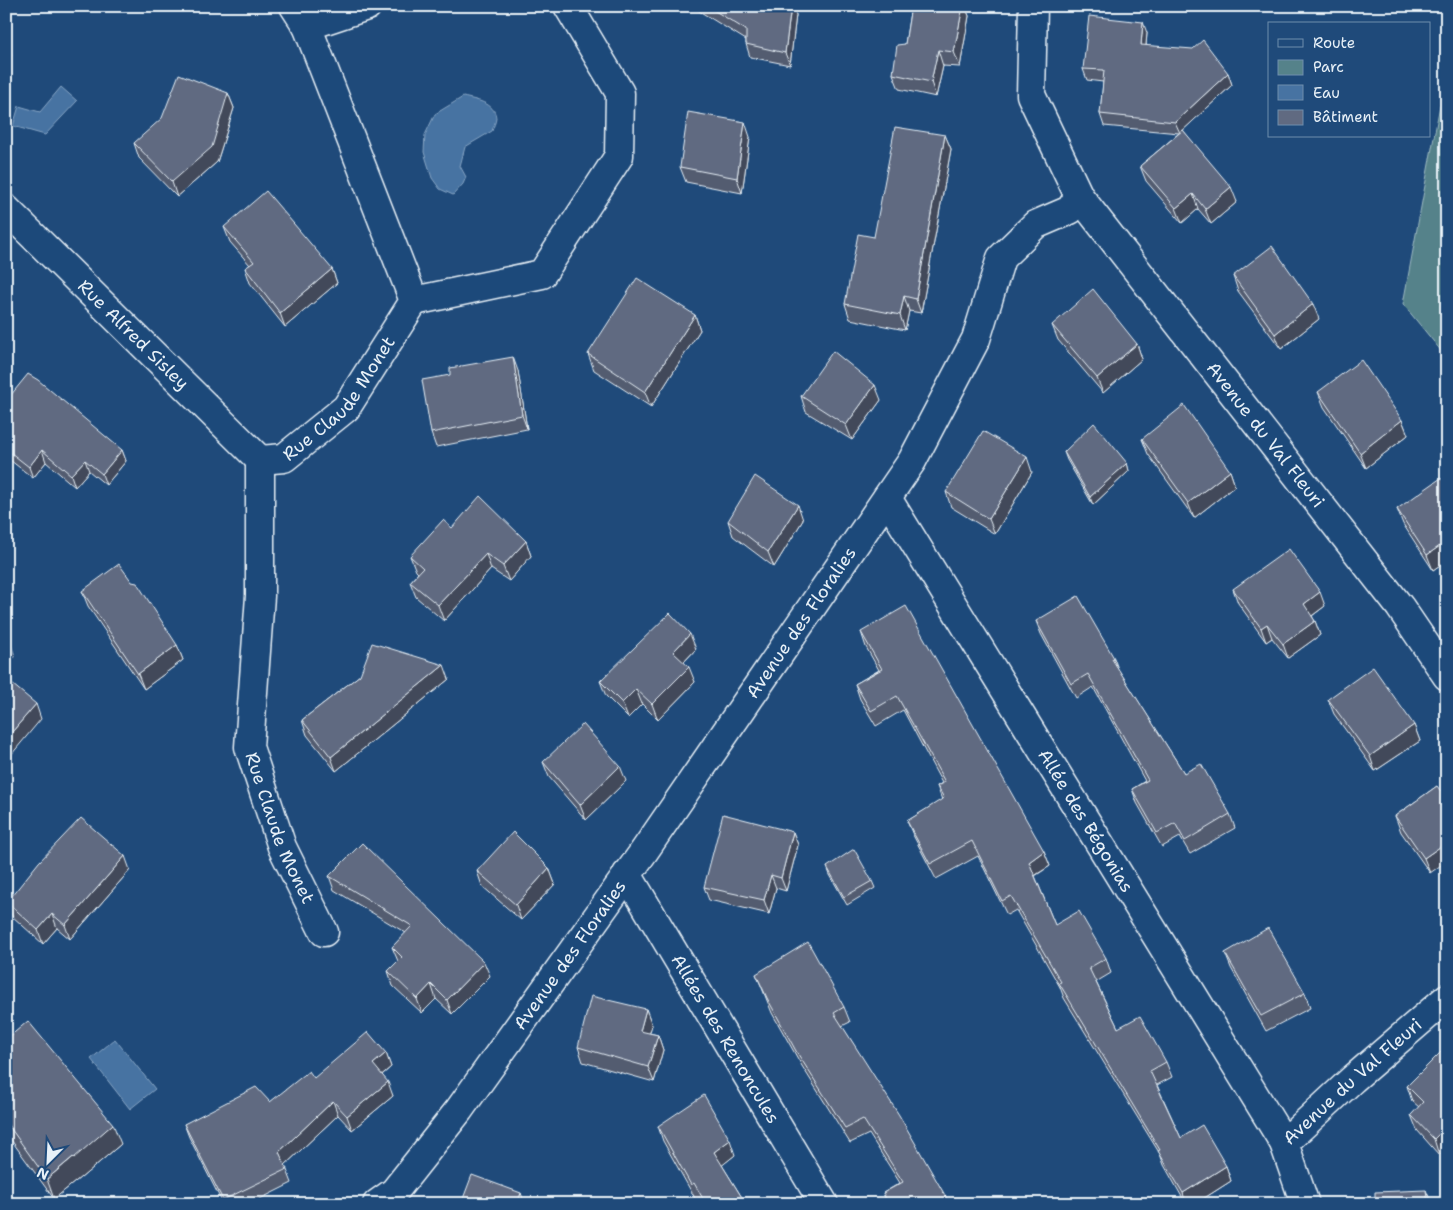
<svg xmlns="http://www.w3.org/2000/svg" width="1453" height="1210" viewBox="0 0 1453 1210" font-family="'Shantell Sans',sans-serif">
  <rect width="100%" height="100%" fill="#1f4a7a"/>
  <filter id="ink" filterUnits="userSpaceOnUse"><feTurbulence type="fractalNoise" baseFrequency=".02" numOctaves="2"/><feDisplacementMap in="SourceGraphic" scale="10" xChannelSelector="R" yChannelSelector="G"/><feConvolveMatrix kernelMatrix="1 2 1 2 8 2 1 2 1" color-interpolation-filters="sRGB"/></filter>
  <g filter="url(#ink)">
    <path fill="#55828a" stroke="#9ebac1" d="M1447,97V358L1403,304L1440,105Z"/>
    <path fill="#4773a2" stroke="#87a5c4" d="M61,87L77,101L45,135L13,126L19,106L40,112Z
      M463,97C475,100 495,102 496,118C496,122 493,127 492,131L465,147L460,166L466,177L463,184L453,195L440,189L432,178L424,152L425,135L435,114Z
      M115,1039L155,1089L130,1109L91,1059Z"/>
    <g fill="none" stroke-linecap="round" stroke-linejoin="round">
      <g stroke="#e8f1f8" stroke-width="31">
        <g id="minor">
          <path id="s1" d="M1033,6L1031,95L1079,196L1400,607L1447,676"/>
          <path d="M307,26L367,6"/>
          <path id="s2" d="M6,209L260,460"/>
          <path d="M414,301L542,274L619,156L620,93L568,6"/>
          <path id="s3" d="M260,460L284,458L346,408L414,301L307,26L294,6"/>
          <path id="s4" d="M260,460V596L249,747L282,847L324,932"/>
          <path id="s5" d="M887,498L1284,1143L1305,1204"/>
          <path id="s6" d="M627,874L824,1204"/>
          <path id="s7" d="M1284,1143L1353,1079L1447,998"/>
          <path id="s8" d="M377,1204L394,1192L459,1110L645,850L912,461L976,339L1001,258L1035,225L1070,210L1079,196"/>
        </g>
      </g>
      <use href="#minor" stroke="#1f4a7a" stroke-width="28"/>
    </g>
    <path fill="#535b6f" stroke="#e8f1f8" d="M691,6H793L796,15L790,65L750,57L746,44V40Z
      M911,6H965L969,16L960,67L943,66L936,97L899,89L893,74L905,44Z
      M1147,33L1146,45L1228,73L1232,85L1183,130L1237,202L1211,224L1198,209L1182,223L1146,181L1140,166L1179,133L1104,126L1100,114L1103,82L1087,80L1083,69Z
      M228,93L234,108L217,162L177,197L139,158L134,143Z
      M945,135L951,149L921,313L909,311L905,330L850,319L845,304L874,237Z
      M750,137L742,193L686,182L680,167Z
      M224,227L332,269L337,283L285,327L250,283L245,268L250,265L230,242Z
      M1233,276L1319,319L1281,349L1238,291Z
      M695,315L700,330L651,407L594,370L588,354Z
      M1052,325L1137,344L1142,359L1103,393L1058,340Z
      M518,371L527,429L436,447L431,433Z
      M1318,392L1402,420L1408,435L1366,468L1324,407Z
      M801,396L881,400L852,440L806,412Z
      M6,401L122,450L126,461L106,485L89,471L75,487L46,462L33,478L6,457Z
      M1142,439L1230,471L1235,486L1194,518L1148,454Z
      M1064,452L1127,463L1129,471L1093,505L1067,460Z
      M1032,472L995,534L951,507L946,492Z
      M1447,486V560L1433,570L1403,524L1397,509Z
      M803,520L774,567L733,536L728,521Z
      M452,528L526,541L531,556L509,581L491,569L444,621L416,597L410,582L418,573L416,571L410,556Z
      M1233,589L1325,606L1312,616L1315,621L1320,635L1288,658L1272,638L1266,642L1238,603Z
      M82,591L177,645L183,660L144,689L88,606Z
      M1036,621L1114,658L1118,669L1184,773L1230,814L1235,828L1190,854L1180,837L1162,847L1137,803L1132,789L1145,781L1093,687L1076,698L1041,634Z
      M861,632L1044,851L1050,866L1035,876L1055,925L1106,958L1111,973L1096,982L1118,1028L1166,1062L1172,1077L1157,1085L1181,1138L1226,1166L1231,1181L1195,1204H1186L1164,1165L1160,1154L1064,998L1060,987L1016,910L1007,915L978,856L936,879L913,835L907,821L942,800L937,786L942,783L903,710L876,726L860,699L855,684L879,670L866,647Z
      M696,649L684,662L695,682L658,720L642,704L628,718L606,696L600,681Z
      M360,675L449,679L336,771L307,735L302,720Z
      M1328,699L1414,725L1420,741L1375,771L1334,714Z
      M543,762L626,781L586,820L549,777Z
      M1437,786L1430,873L1401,832L1395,816Z
      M793,832L798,845L786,891L776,888L769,914L709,900L704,887Z
      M362,843L490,976L452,1014L436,999L422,1013L393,986L388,971L398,961L392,947L406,933L334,890L329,876Z
      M827,867L872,881L875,888L847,905L830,875Z
      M549,868L555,884L521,920L482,886L477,871Z
      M130,870L70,939L57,928L43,944L12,916L7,902Z
      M1225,953L1305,993L1310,1008L1266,1031L1231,968Z
      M756,974L844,1007L850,1022L842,1026L950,1204H887L883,1193L900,1183L869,1134L850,1143L802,1066L772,1013L762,988Z
      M646,1009L652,1025L649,1033L658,1035L663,1050L654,1082L583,1062L578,1047Z
      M6,1038L121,1144L81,1178V1177L54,1199L6,1133Z
      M1445,1048L1439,1155L1417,1130L1411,1115L1419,1107L1412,1101L1407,1086Z
      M386,1053L391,1067L382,1075L393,1096L352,1130L338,1115L285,1165L292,1183L250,1204H223L189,1137L184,1124L270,1102L314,1078Z
      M658,1126L735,1155L722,1165L746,1204H703L700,1198L696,1200L663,1141Z"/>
    <path fill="#434a5a" stroke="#e8f1f8" d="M791,6H793L796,15L790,65L785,53Z
      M963,6H965L969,16L960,67L954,52Z
      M1143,22L1147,33L1145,57L1141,45Z
      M7,40L12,55L6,62V41Z
      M938,50L943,66L936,97L931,82Z
      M1228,73L1232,85L1180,133L1175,122Z
      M228,93L234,108L217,162L177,197L172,182Z
      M745,122L750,137L742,193L737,178Z
      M945,135L951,149L921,313L916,299Z
      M1231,187L1237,202L1211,224L1205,209Z
      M1193,194L1198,209L1182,223L1176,208Z
      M332,269L337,283L285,327L280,313Z
      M904,296L909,311L905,330L900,315Z
      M1313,304L1319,319L1281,349L1275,334Z
      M695,315L700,330L651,407L645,392Z
      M1137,344L1142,359L1103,393L1097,378Z
      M513,357L518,371L527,429L522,415Z
      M875,385L881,400L852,440L846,425Z
      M1402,420L1408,435L1366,468L1360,453Z
      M42,450L46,462L33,478L29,467Z
      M122,450L126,461L106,485L102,474Z
      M1027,457L1032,472L995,534L989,519Z
      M85,460L89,471L75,487L71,475Z
      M1127,463L1129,471L1093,505L1090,497Z
      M1230,471L1235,486L1194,518L1188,503Z
      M798,505L803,520L774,567L768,552Z
      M526,541L531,556L509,581L503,566Z
      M1447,541V560L1433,570L1427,555Z
      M486,554L491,569L444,621L438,605Z
      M1320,592L1325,606L1309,618L1304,604Z
      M1315,621L1320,635L1288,658L1283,644Z
      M1267,624L1272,638L1266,642L1261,628Z
      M690,634L696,649L679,667L673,652Z
      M10,641L15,657L6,663V644Z
      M177,645L183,660L144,689L138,674Z
      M444,665L449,679L336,771L331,757Z
      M689,667L695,682L658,720L652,704Z
      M636,689L642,704L628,718L622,703Z
      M36,704L41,719L6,761V739Z
      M1414,725L1420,741L1375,771L1370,756Z
      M620,766L626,781L586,820L580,805Z
      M793,832L798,845L786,891L781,878Z
      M1447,842V861L1430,873L1424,858Z
      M1044,851L1050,866L1034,876L1029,862Z
      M125,856L130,870L70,939L65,925Z
      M549,868L555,884L521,920L516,905Z
      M771,875L776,888L769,914L764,900Z
      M52,914L57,928L43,944L38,930Z
      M484,962L490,976L452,1014L447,1000Z
      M431,984L436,999L422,1013L417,999Z
      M646,1009L652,1025L646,1046L640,1031Z
      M658,1035L663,1050L654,1082L648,1067Z
      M386,1053L391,1067L378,1078L373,1064Z
      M388,1082L393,1096L352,1130L347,1116Z
      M333,1101L338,1115L284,1166L279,1152Z
      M113,1124L121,1144L81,1178V1177L54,1199L47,1179Z
      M1447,1126V1147L1439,1155L1434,1139Z
      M730,1140L735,1155L720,1167L714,1152Z
      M1226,1166L1231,1181L1195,1204H1186L1183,1193Z
      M1426,1190L1432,1204H1428Z
      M521,1193L525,1204H517Z"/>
    <path fill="#606a81" stroke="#e8f1f8" d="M707,6H791L785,53L746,44V30Z
      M911,6H963L954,52L938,50L931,82L893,74L897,45L905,44Z
      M1089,16L1143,22L1141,45L1193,49L1203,40L1228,73L1175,122L1100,114L1104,70L1083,69Z
      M179,74L228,93L212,147L172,182L134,143L162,118Z
      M688,112L745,122L737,178L680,167Z
      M895,127L945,135L916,299L904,296L900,315L845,304L858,234L874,237Z
      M1183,130L1231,187L1205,209L1193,194L1176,208L1140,166Z
      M266,191L332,269L280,313L245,268L254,262L224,227Z
      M1272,246L1313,304L1275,334L1233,276Z
      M637,278L695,315L645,392L588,354Z
      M1093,289L1137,344L1097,378L1052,325Z
      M833,351L875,385L846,425L801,396Z
      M513,357L522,415L431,433L422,380L450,375V368Z
      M1361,360L1402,420L1360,453L1318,392Z
      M28,374L38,380L122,450L102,474L85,460L71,475L42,450L29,467L6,449V401Z
      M1184,405L1230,471L1188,503L1142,439Z
      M1094,423L1127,463L1090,497L1064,452Z
      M983,431L1027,457L989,519L946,492Z
      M755,476L798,505L768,552L728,521Z
      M1441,478L1447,486V541L1427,555L1397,509Z
      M480,496L526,541L503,566L486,554L438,605L410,582L423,568L410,556L443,520L452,528Z
      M1289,549L1320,592L1304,604L1315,621L1283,644L1267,624L1261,628L1233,589Z
      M119,564L132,582L137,583L177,645L138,674L82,591Z
      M1078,596L1114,658L1112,659L1184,773L1201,764L1230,814L1185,841L1175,823L1157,833L1132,789L1148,780L1088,674L1071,684L1036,621Z
      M906,606L1044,851L1029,862L1055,925L1079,911L1106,958L1089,968L1118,1028L1140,1016L1166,1062L1150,1071L1181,1138L1202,1125L1226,1166L1183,1193L1158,1151L1160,1150L1059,983L1061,982L1011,896L1002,901L972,841L930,864L907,821L944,798L937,786L945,782L897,696L871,711L855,684L882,669L861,632Z
      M670,613L690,634L673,652L689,667L652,704L636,689L622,703L600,681Z
      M6,639L10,641L6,644Z
      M372,643L444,665L331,757L302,720L360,675Z
      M1373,667L1414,725L1370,756L1328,699Z
      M6,679L36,704L6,739Z
      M583,724L620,766L580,805L543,762Z
      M1437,786L1447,799V842L1424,858L1395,816Z
      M723,814L793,832L781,878L771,875L764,900L704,887Z
      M81,818L125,856L65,925L52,914L38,930L7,902L39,862Z
      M513,832L549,868L516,905L477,871Z
      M362,843L484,962L447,1000L431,984L417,999L388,971L402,957L392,947L412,926L329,876Z
      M854,849L872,881L844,897L827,867Z
      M1268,928L1305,993L1261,1016L1225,953Z
      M808,942L844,1007L834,1013L899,1115L950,1204H889L883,1193L903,1182L863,1119L845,1128L796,1051L767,998L756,974Z
      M591,996L646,1009L640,1031L658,1035L648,1067L578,1047Z
      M28,1021L113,1124L74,1158L73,1157L47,1179L6,1122V1038H8Z
      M368,1032L386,1053L373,1064L388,1082L347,1116L333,1101L279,1152L287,1169L223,1200L184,1124L256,1087L270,1102L309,1071L314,1078Z
      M1445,1048L1447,1050V1126L1434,1139L1411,1115L1423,1102L1407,1086Z
      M704,1095L730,1140L714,1152L746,1204H706L694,1183L691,1185L658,1126Z
      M472,1175L521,1193L517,1204H461Z
      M1426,1190L1428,1204H1375V1192Z
      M764,1198L767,1204H755Z"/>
  </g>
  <g text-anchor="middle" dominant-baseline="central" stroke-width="4.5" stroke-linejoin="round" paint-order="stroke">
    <g font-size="18" fill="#e8f1f8" stroke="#1f4a7a">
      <text stroke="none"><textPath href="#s2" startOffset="179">Rue Alfred Sisley</textPath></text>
      <text stroke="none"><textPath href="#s3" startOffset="106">Rue Claude Monet</textPath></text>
      <text stroke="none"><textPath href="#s1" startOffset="504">Avenue du Val Fleuri</textPath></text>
      <text stroke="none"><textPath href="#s8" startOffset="721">Avenue des Floralies</textPath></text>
      <text stroke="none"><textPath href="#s5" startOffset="379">Allée des Bégonias</textPath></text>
      <text stroke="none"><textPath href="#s4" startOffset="374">Rue Claude Monet</textPath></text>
      <text stroke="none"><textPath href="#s8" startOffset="316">Avenue des Floralies</textPath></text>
      <text stroke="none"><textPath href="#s6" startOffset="192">Allées des Renoncules</textPath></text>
      <text stroke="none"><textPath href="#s7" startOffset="92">Avenue du Val Fleuri</textPath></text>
    </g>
  </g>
  <rect width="1453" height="1210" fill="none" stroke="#1f4a7a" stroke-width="25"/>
  <rect x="12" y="12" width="1428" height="1185" fill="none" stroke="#e8f1f8" stroke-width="2" filter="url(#ink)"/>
  <rect x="1268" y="22" width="162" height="115" fill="#1f4a7a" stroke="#6f8dac"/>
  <rect x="1278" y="39" width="25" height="8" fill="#1f4a7a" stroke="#6f8dac"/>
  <text x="1313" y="48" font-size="15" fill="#e8f1f8">Route</text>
  <rect x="1278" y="60" width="25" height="15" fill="#55828a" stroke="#6f8dac"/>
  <text x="1313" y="72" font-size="15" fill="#e8f1f8">Parc</text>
  <rect x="1278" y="85" width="25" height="15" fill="#4773a2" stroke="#6f8dac"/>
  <text x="1313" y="98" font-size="15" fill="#e8f1f8">Eau</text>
  <rect x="1278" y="110" width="25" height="15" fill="#606a81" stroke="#6f8dac"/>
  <text x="1313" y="122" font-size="15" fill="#e8f1f8">Bâtiment</text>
  <g transform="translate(48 1162) rotate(204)" stroke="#1f4a7a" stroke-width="4" paint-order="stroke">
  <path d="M0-4L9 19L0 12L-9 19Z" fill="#e8f1f8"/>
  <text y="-8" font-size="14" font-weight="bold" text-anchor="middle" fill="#e8f1f8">N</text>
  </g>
</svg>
